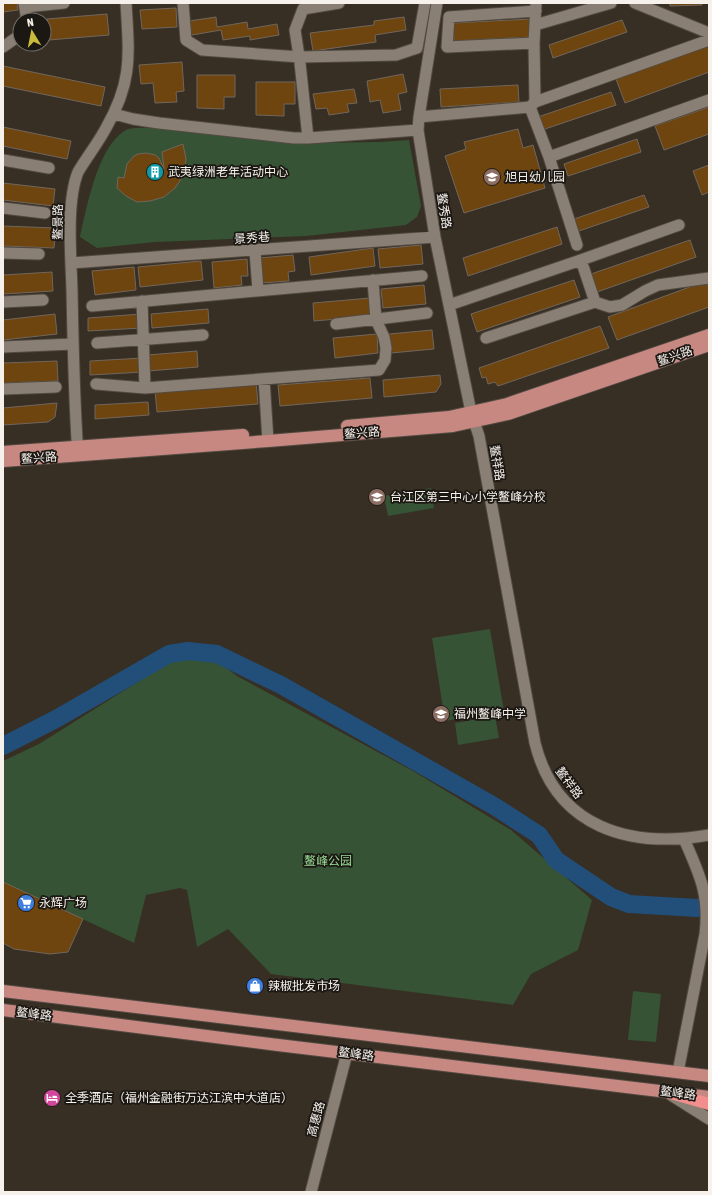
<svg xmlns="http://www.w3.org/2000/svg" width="712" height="1195" viewBox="0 0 712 1195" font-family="'Asap Condensed','Noto Sans SC',sans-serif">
  <rect width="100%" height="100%" fill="#372e24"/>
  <path fill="#365335" d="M165,128L316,143L380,142L409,140L421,206L417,217L406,225L306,236L155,242L97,248L80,237C87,207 98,143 128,129C134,127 157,128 165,128Z
    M431,488L434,508L388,516L384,496Z
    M490,629L504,711L445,721L432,638Z
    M183,658C206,658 219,660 237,676L413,771L511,830L592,900L578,950L531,974L513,1005L271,974L228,929L197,947L187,890L180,888L146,895L134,943L3,882V761L39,744L171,661Z
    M495,716L499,738L458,745L455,723Z
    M633,991L661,994L656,1042L628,1040Z"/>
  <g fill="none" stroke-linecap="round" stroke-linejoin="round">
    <path stroke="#214f79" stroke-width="18" d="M3,746L56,719L169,654L188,651L217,654L281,685L494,806L539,835L556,860L611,897L629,904L697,908L709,905"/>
  </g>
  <path fill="#6e450f" stroke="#71665c" d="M3,3H17L18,10L3,12Z
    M670,3H702V5L670,6Z
    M176,8L177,27L142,29L140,10Z
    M107,14L109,35L49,40L47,19Z
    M216,17L217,27L247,22L248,29L277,24L279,35L250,40V36L223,40L221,30L192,35L189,21Z
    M404,17L406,30L375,35L376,42L313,51L310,33L374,25V21Z
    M531,19L532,37L454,41L453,23Z
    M622,20L627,32L553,58L549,45Z
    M709,45V72L625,103L616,79Z
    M182,62L184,91L176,92L177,102L155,103L153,83L141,84L139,65Z
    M3,66L105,87L101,106L3,86Z
    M403,74L407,92L398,94L401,110L383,113L380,100L370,102L367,81Z
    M197,75H235V97H224V109L197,108Z
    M256,82H295V104H284V116L256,115Z
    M518,85L519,102L441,107L440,89Z
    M354,89L357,103L347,104L349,112L329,115L327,108L316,109L313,94Z
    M611,92L616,105L542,130L538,117Z
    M709,107V134L664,150L655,126Z
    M3,127L71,141L67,159L3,146Z
    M518,129L523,148L533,145L545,188L464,213L445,156L466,149L464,142Z
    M637,139L641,152L568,176L564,164Z
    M183,144L186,159L184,175L175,188L164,197L150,201L137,202L126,196L117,188L118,177L124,178L127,164L134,156L138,154L146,153L155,155L159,158L164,169L162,152Z
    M709,165V192L702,195L693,171Z
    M3,183L55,189L53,206L3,200Z
    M644,195L649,207L576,232L571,220Z
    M3,226L56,228L54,248L3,246Z
    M557,227L562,244L468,276L463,258Z
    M690,240L696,257L597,292L591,274Z
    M421,245L423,264L380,268L378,249Z
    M373,248L375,266L311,275L309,257Z
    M293,255L295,271L288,272L289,281L261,283L259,258Z
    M247,259L248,276H241L242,285L214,288L212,262Z
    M201,261L203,280L140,287L138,267Z
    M134,267L136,290L95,295L92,271Z
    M52,272L53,291L3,294V275Z
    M574,280L580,297L477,332L471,314Z
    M706,281L709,288V307L617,340L608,317Z
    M424,285L426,304L383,308L381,289Z
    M370,298L372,316L314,321L313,303Z
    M208,309L209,323L152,328L151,314Z
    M55,314L57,334L3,340V320Z
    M141,314L142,328L88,331V318Z
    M600,326L609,348L498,386L495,382L488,384L486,377L482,378L479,368Z
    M432,330L434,349L391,353L389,334Z
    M377,334L378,353L335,358L333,338Z
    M197,351L198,367L148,371L147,355Z
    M143,358L144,372L90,375V361Z
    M57,361L58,381L3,383V363Z
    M440,375L441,384L436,392L384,397L383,380Z
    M370,378L372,398L280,406L278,385Z
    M256,382L258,404L157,412L155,391Z
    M148,402L149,415L95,419V405Z
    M57,403L55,417L48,422L3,425V408Z
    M3,882L83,919L68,952L50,954L14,949L3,943Z"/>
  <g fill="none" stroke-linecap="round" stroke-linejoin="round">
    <g stroke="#524b42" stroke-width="13">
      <path id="minor" d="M24,3L27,20
        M183,3L186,40L202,50L300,57L396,55L417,48L425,3
        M437,3L419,117L418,130L435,237L471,412L479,436L535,743C556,828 630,849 709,835
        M536,3L534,43L535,102L530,107L549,157L577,245
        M635,3L709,33
        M25,7L64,3
        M535,25L611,3
        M534,43L447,47L449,17L536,11
        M3,47L20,35
        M535,102L709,40
        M114,114L133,119L159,123L294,138H308L418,130
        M419,117L530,107
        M308,138L300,63L295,30L303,9L339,3
        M549,157L709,100
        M3,160L49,168
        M3,208L45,213
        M255,251L258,290
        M3,253L39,254
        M581,260L595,302
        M71,263L435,237
        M142,301L145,388
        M3,302L43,300
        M449,305L581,260L679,225
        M92,306L422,276
        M336,324L427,313
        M486,338L595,302L610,307L622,305L645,291L658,285L709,278
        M97,343L203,335
        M3,347L73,344
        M264,379L268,441
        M96,384L145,388L379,370L385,360L386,348L384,337L376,320L373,280
        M3,389L56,387
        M78,455C74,400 73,345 72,290C71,257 66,202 78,172C87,157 98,143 106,128C133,81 129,55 126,3
        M678,1072L705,934C710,895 699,873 684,839
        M671,1095L709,1119
        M311,1192L347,1053"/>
    </g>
    <g stroke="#524b42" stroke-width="14">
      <path id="major" d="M347,426L449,417L507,404L709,335
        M3,452L243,435
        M3,461L268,441L453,426L508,414L709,345
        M3,991L709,1076
        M3,1010L278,1045L709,1097"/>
    </g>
    <g stroke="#524b42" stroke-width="14">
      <path id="highway" d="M667,1092L709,1104"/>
    </g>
    <use href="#minor" stroke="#8a7f74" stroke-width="11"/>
    <use href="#major" stroke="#c88882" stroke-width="12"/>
    <use href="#highway" stroke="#f28e8c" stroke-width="12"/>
  </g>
  <defs>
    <g id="building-disc" transform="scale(0.9)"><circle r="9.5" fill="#0f9aa8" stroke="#1b1713"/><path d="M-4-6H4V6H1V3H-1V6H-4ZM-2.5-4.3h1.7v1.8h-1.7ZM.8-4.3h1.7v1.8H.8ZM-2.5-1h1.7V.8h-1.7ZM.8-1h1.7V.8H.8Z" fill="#fff"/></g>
    <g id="school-disc" transform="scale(0.9)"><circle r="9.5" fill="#8d6e63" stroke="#1b1713"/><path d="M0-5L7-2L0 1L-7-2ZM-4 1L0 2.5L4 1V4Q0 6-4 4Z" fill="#fff"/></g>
    <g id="supermarket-disc" transform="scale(0.9)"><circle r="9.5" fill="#3f7fe0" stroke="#1b1713"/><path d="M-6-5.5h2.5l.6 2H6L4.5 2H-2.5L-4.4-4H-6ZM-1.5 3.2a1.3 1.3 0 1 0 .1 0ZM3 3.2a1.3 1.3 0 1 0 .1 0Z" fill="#fff"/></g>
    <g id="shop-disc" transform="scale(0.9)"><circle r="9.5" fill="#3f7fe0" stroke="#1b1713"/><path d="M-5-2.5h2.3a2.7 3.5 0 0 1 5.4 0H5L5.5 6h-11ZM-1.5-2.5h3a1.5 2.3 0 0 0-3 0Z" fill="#fff"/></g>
    <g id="hotel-disc" transform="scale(0.9)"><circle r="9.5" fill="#d1479c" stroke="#1b1713"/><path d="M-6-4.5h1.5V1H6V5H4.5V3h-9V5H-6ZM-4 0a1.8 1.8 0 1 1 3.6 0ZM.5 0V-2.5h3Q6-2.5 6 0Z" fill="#fff"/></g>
  </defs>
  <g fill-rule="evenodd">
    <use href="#building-disc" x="155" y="172"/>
    <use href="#school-disc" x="492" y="177"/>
    <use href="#school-disc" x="377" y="497"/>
    <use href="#school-disc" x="441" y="714"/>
    <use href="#supermarket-disc" x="26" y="903"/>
    <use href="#shop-disc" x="255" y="986"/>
    <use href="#hotel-disc" x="52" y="1098"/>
  </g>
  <g text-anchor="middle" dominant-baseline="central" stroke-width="3.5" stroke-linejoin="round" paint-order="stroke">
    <g font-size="12" fill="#f7f1eb" stroke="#1b1713" text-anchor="start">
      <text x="168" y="172">武夷绿洲老年活动中心</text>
      <text x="505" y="177">旭日幼儿园</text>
      <text x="390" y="497">台江区第三中心小学鳌峰分校</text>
      <text x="454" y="714">福州鳌峰中学</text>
      <text x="39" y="903">永辉广场</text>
      <text x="268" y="986">辣椒批发市场</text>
      <text x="65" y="1098">全季酒店（福州金融街万达江滨中大道店）</text>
    </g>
    <g font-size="12" fill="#f7f1eb" stroke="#1b1713">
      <text transform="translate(444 211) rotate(81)">鳌秀路</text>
      <text transform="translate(58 222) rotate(-89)">鳌景路</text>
      <text transform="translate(252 238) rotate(-4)">景秀巷</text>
      <text transform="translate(675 356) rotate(-19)">鳌兴路</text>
      <text transform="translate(362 433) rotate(-5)">鳌兴路</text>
      <text transform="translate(39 458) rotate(-4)">鳌兴路</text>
      <text transform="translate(497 463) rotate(80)">鳌祥路</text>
      <text transform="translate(569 783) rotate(53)">鳌祥路</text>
      <text transform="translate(34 1014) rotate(7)">鳌峰路</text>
      <text transform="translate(356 1054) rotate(7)">鳌峰路</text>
      <text transform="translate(678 1093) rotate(7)">鳌峰路</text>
      <text transform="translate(316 1119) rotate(-75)">高惠路</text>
    </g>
    <g font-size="12" fill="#95d792" stroke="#1b1713">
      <text x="328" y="861">鳌峰公园</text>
    </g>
  </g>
  <rect width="712" height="1195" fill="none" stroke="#f7f1eb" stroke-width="8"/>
  <g transform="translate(32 32) rotate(350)"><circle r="19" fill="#1b1713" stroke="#736e69"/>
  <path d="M0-3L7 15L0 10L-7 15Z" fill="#c9bb3b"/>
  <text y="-6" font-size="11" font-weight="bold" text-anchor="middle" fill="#f7f1eb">N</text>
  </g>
</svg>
